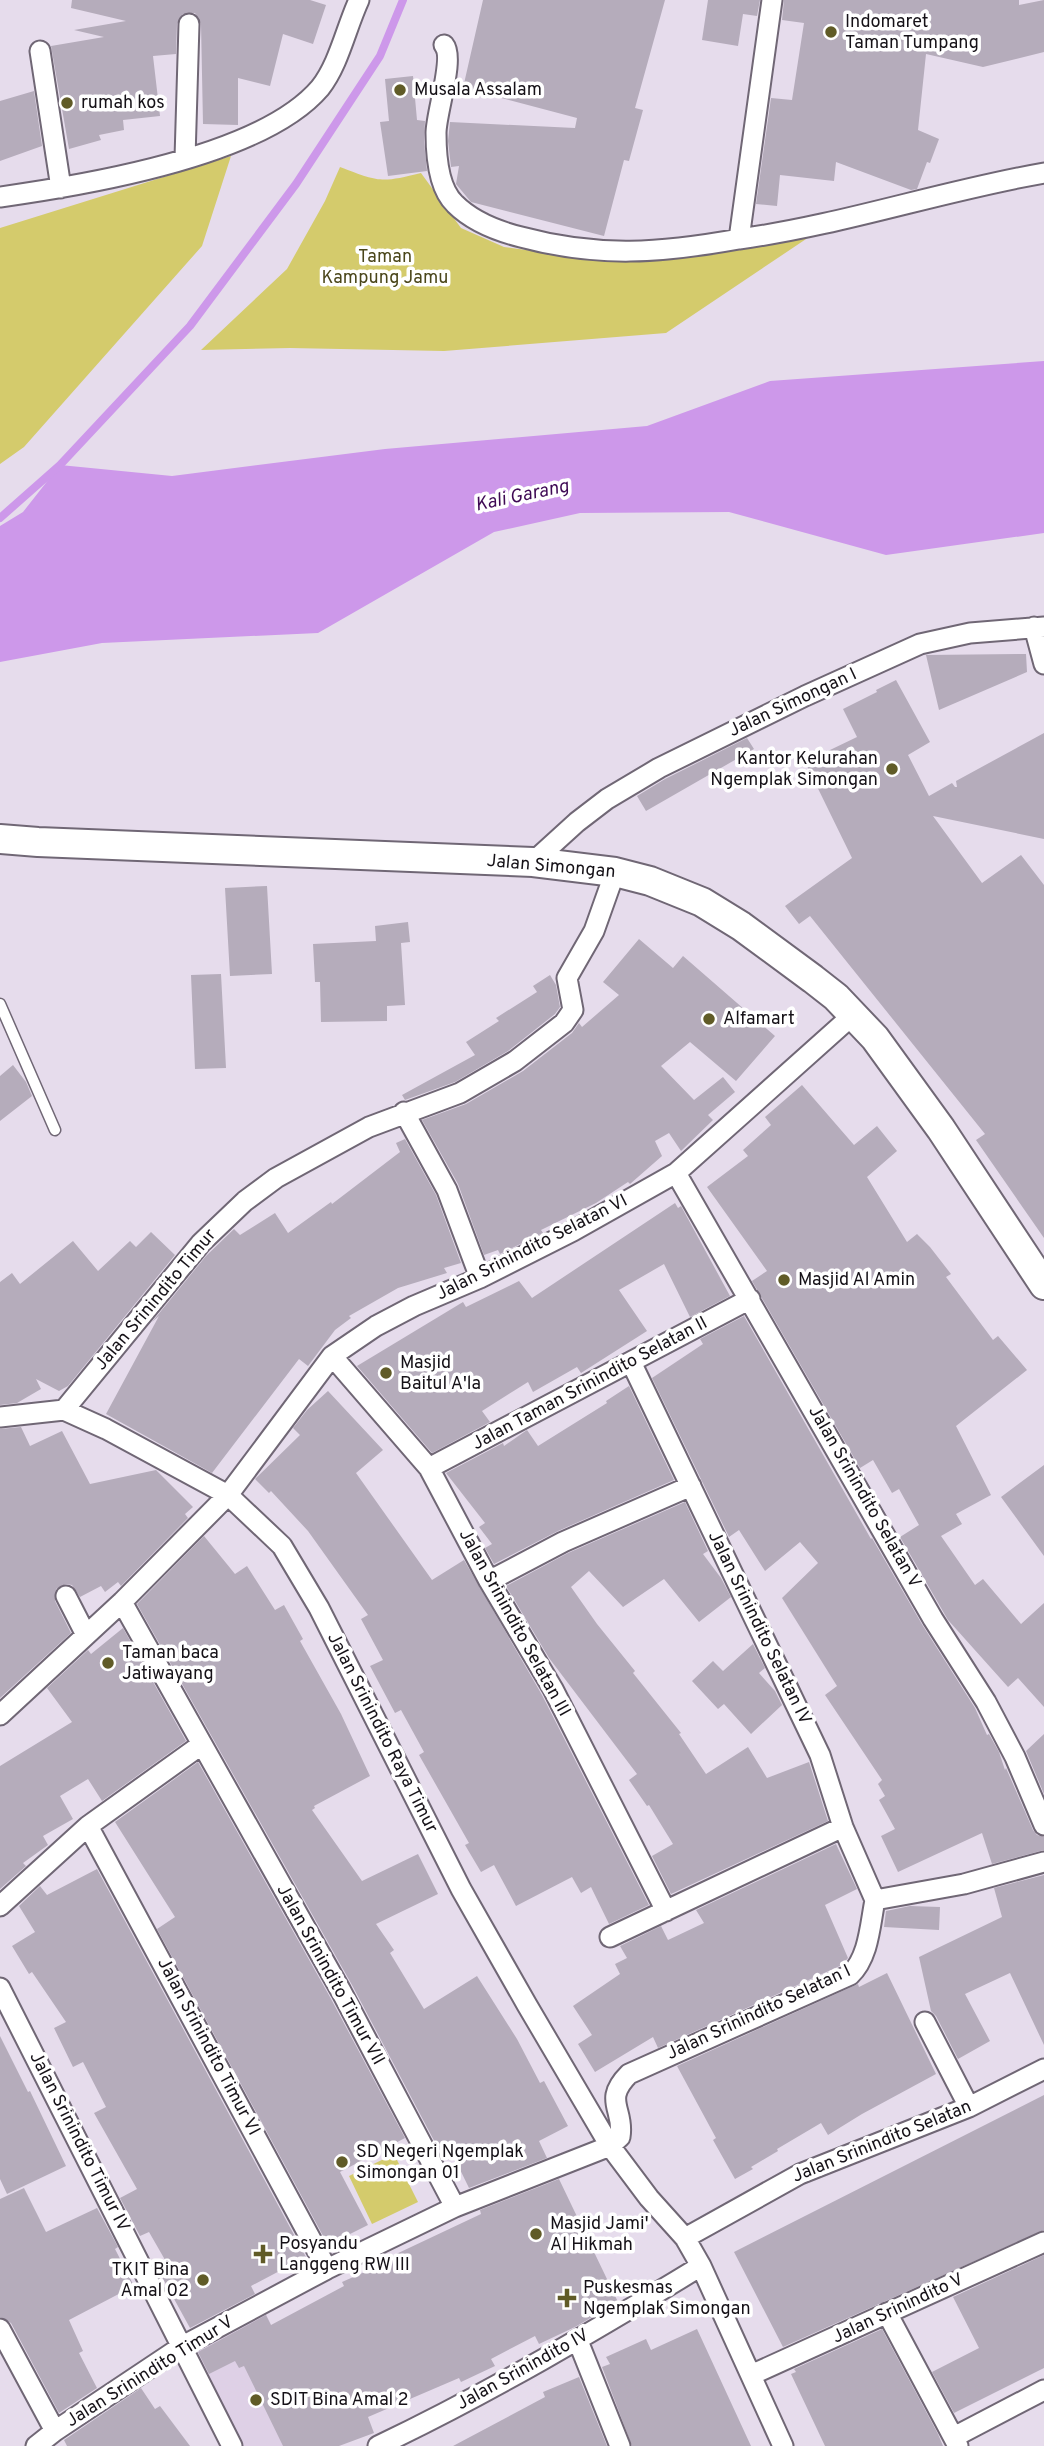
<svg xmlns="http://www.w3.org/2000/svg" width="1044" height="2446" viewBox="0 0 1044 2446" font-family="Overpass,sans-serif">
  <rect width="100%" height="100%" fill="#e6dcec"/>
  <path fill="#ded0e6" d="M264,2310L282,2347L326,2446H226L190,2347Z"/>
  <path fill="#d4cb6c" d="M231,156L202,246L24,447L0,464V228Z
    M340,167C379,182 381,183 421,173L461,228L504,247L606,261L625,240L655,257L818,231L666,333L444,351L290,348L201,350L287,269L325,201Z
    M394,2154L418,2202L372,2224L349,2176Z"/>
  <path fill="#cd98ea" d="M1044,361V533L886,555L729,512L580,513L494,532L318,633L102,643L0,662V526L23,512L60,465L172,476L385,449L647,426L770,381Z"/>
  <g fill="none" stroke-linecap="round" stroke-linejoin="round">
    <path stroke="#cd98ea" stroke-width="8" d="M0,518L60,465L190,326L296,184L380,56L403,0"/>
  </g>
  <path fill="#b5acbb" d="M72,0H310L326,5L313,44L283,34L270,86L238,78V125L203,124L201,24L195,13L183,14L177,24L176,54L153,56L160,116L123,120L124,130L99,135L101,140L69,149L51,46L104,37L74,30L126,21L71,8Z
    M483,0H665L635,108L643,110L629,161L624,160L604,236L471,202L456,184L459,166L451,167L448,141L450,122L575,128L577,118L463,88Z
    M708,0H760L757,16L743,14L738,46L702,40Z
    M784,0H1019V5L1044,0V52L983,67L926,54L918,130L939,139L930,163L927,162L917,189L911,190L836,162L834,181L780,175L777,206L756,204L771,98L792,100L804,23L782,20Z
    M413,76L417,120L425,121L424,142L427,171L388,176L380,122L389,121L385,79Z
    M34,91L42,146L0,161V101Z
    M1026,654L1027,672L939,710L926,655Z
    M896,680L930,742L908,755L929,796L952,783L955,787H957L956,781L1044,733V839L933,816L982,883L1021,855L1044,885V1238L976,1140L985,1134L810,916L799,924L785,906L852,858L805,762L857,737L843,709L877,692L876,690Z
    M747,738L754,749L646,811L637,796L665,779Z
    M267,886L272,974L230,976L225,888Z
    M408,922L410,942L401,943L405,1005L387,1006V1021L321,1022L320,982H315L313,944L376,941L375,926Z
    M639,939L673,968L683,956L775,1036L736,1081L690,1042L661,1066L694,1100L723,1077L735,1092L708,1115L713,1120L681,1151L669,1133L655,1141L662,1156L630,1184L628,1182L596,1203L541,1230L543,1233L500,1254L498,1250L484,1255L458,1184L422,1120L466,1104L523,1071L572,1033L579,1023L582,1027L619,995L603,982Z
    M221,974L226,1068L195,1069L191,975Z
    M550,975L556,985L560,1007L555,1014L508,1051L455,1082L405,1100L402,1095L475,1055L466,1042L499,1021L496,1018L537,992L533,986Z
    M13,1065L26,1082L32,1096L0,1121V1076Z
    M802,1085L854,1145L877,1126L897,1151L867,1177L907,1242L917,1234L930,1247L951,1274L946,1277L993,1340L998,1336L1027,1370L956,1426L991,1495L956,1514L962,1524L941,1536L975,1585L983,1579L1021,1624L1044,1603V1707L1018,1678L1008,1687L948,1620L900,1537L919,1525L899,1489L892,1493L873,1460L860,1468L752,1281L767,1271L707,1187L748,1156L743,1150L771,1125L765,1117Z
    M405,1139L436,1195L461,1263L444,1268L447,1273L398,1288L349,1316L351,1318L335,1330L308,1366L299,1359L212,1473L106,1414L159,1316L152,1322L206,1256L234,1229L240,1235L275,1213L288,1233L331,1202L332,1204L400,1152L396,1143Z
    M675,1203L678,1208L681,1206L730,1296L690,1317L664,1264L619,1290L647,1331L581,1373L577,1367L533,1392L528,1382L482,1411L490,1422L432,1453L357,1366L463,1302L466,1307L519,1281L532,1298Z
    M151,1232L175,1255L68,1386L59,1391L36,1379L41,1389L17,1403L0,1405V1282L12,1273L20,1284L73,1241L98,1271L130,1241L136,1247Z
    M744,1316L871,1539L872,1538L923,1626L975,1708L987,1735L989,1734L999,1752L1005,1770L1006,1768L1033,1830L1037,1835L1044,1837V1850L992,1864L982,1833L898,1872L881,1836L895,1829L879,1800L885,1796L878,1784L882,1780L825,1695L837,1686L782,1598L818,1563L800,1542L765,1571L739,1530L729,1537L652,1378L703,1344L700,1339Z
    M629,1386L674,1480L558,1531L494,1564L485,1548L492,1544L479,1527L485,1523L446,1473L503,1443L504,1446L527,1430L538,1446L607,1403L606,1401Z
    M328,1391L383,1450L356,1473L432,1580L464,1560L542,1695L649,1905L609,1924L591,1887L581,1893L572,1877L516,1906L494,1865L481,1872L465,1845L469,1843L419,1755L424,1752L401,1710L395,1713L370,1666L383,1660L361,1619L368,1615L308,1531L271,1491L269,1493L255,1479L300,1435L293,1428L307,1410Z
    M21,1427L30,1446L62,1431L90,1484L156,1470L193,1507L185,1514L188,1518L121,1586L118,1582L105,1592L101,1586L80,1597L72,1585L66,1584L56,1589L55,1601L71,1633L0,1698V1429Z
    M1044,1465V1556L1001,1497Z
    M685,1502L708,1551L703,1554L721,1578L731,1597L699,1622L664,1579L623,1607L589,1571L571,1587L597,1624L635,1671L633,1673L681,1733L679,1734L706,1774L748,1747L767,1778L809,1762L828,1821L671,1894L652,1856L673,1844L649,1805L647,1806L629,1780L637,1774L549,1658L506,1586L568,1553Z
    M204,1536L235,1574L247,1566L275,1610L284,1605L303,1639L300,1641L341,1714L370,1776L314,1806L315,1808L312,1810L362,1881L418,1854L438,1894L376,1924L394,1950L390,1953L424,2009L477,1976L517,2039L540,2083L544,2081L568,2126L539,2141L547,2158L469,2188L448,2145L439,2150L352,1985L137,1604Z
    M123,1628L186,1741L102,1801L88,1779L60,1796L73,1819L43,1836L48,1845L23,1863L26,1866L0,1889V1766L72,1722L47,1688L88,1650L91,1654Z
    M753,1644L765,1668L759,1673L775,1691L782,1705L751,1734L724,1704L718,1709L692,1681L713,1661L723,1671Z
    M1044,1734V1794L1026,1751Z
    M198,1762L330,1997L405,2138L340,2172L368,2225L328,2245L157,1929L175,1917L115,1822Z
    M836,1844L857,1889L825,1905L848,1958L842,1965L658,2048L653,2037L595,2072L578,2044L592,2035L573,2006L620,1974L615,1964L627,1958L620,1946L661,1926L668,1940L704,1923L696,1910Z
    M97,1869L306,2257L251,2286L255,2294L190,2328L162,2277L172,2272L149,2232L140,2236L120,2198L137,2189L94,2113L106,2107L83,2062L73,2067L54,2028L66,2022L32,1972L29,1974L12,1946L35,1932L19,1906L40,1886L47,1895Z
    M1044,1875V2045L1010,1973L965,1994L990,2041L958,2059L936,2016L931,2011L919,1957L1002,1917L994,1888Z
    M910,1906L940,1907L939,1930L884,1927L886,1911Z
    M887,1973L936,2074L862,2114L828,2135L821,2123L777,2149L778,2151L751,2167L753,2169L735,2179L713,2140L716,2138L677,2066L858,1984L859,1987Z
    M0,2036L28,2092L30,2091L66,2166L7,2194L0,2179Z
    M1044,2095V2230L783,2347L734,2252Z
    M559,2179L618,2302L575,2327L539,2344L535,2336L491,2359L495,2366L461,2382L459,2378L368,2417L374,2433L339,2446H283L244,2366L239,2368L235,2361L209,2374L198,2352L266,2315L271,2325L344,2286L342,2282L376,2267L375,2264L481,2214L480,2210Z
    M24,2188L46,2232L97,2208L118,2247L115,2249L134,2286L69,2320L83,2351L79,2353L97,2388L59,2413L11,2323L0,2317V2199Z
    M1044,2255V2368L954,2413L932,2372L979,2348L953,2297Z
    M697,2329L751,2446H632L602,2367L610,2364L606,2357L646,2339L651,2350Z
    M882,2329L938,2434L943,2446H825L791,2374L796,2372L794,2369Z
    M579,2377L607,2446H453L545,2397L543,2392Z
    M141,2388L155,2409L160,2406L190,2446H67L64,2440Z"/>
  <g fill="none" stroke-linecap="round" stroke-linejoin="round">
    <g stroke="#706775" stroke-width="13">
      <path id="service" d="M0,1004L55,1130"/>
    </g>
    <g stroke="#706775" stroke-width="23">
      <path id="minor" d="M444,45C455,58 436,113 436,133C436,155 438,188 455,204C473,222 497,231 521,237C599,258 661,253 739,239L772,0
        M40,51L61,188
        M185,158L189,24
        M0,197C86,185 262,156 320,88C339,64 346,28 359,0
        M739,239C842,225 941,191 1044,173
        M1034,627L1044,664
        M533,862L577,822L607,799L659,768L805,696L920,644L970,633L1044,627
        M404,1112L447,1190L480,1278
        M676,1173L933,1619L986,1702L1015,1757L1044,1825
        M332,1356L429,1468L489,1581L553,1689L666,1911
        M631,1362L820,1755L843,1827L875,1900
        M64,1410L106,1429L228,1495L282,1546L319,1608L461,1889L527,2005L610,2146L649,2198L685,2238L701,2266L783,2446
        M0,1417L64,1410L201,1243L245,1201L276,1178L369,1127L460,1093L515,1061L564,1023L573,1010L567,978L594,931L615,872
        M429,1468L750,1299
        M489,1581L563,1542L691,1486
        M66,1596L86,1635
        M122,1602L341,1991L455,2207
        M0,1715L122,1602L228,1495L332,1356L376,1326L414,1306L480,1278L573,1231L676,1173L854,1014
        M88,1826L327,2269
        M0,1906L88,1826L201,1745
        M610,1937L843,1827
        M0,1988L232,2446
        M925,2022L969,2107
        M685,2238L800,2174L969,2107L1044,2069
        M887,2313L958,2446
        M0,2329L55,2431
        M578,2341L620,2446
        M751,2375L1044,2242
        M954,2437L1044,2390
        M36,2446L55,2431L181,2347L327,2269L455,2207L610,2146L620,2137C625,2109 602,2101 629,2074L850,1975C869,1957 870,1925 875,1900L964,1884L1044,1862
        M378,2446C489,2393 596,2330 701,2266"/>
    </g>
    <g stroke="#706775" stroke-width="32">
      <path id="secondary" d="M0,839L38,842L533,862L615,872L650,881L702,902L741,926L813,979L836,997L875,1038L941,1129L1044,1285"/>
    </g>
    <use href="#service" stroke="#fff" stroke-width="10"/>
    <use href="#minor" stroke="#fff" stroke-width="19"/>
    <use href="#secondary" stroke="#fff" stroke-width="28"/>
  </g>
  <g fill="#605b27" stroke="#fff" stroke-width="2.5">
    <circle cx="831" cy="32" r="7"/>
    <circle cx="400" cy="90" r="7"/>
    <circle cx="67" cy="103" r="7"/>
    <circle cx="892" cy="769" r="7"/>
    <circle cx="709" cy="1019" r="7"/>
    <circle cx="784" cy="1280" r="7"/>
    <circle cx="386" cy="1373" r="7"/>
    <circle cx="108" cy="1663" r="7"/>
    <circle cx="342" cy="2162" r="7"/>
    <circle cx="536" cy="2234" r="7"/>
    <path d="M259.5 2243.5h7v7h7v7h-7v7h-7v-7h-7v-7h7z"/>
    <circle cx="203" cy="2280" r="7"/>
    <path d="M563.5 2287.5h7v7h7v7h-7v7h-7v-7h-7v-7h7z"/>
    <circle cx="256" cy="2400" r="7"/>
  </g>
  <g text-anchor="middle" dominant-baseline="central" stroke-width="7" stroke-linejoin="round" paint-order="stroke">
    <g font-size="18" fill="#151117" stroke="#fff" text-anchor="start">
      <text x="845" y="22">Indomaret<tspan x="845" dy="21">Taman Tumpang</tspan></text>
      <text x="414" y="90">Musala Assalam</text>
      <text x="81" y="103">rumah kos</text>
      <text x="878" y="759" text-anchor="end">Kantor Kelurahan<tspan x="878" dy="21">Ngemplak Simongan</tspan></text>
      <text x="723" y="1019">Alfamart</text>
      <text x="798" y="1280">Masjid Al Amin</text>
      <text x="400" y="1363">Masjid<tspan x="400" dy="21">Baitul A'la</tspan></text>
      <text x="122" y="1653">Taman baca<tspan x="122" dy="21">Jatiwayang</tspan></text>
      <text x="356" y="2152">SD Negeri Ngemplak<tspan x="356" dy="21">Simongan 01</tspan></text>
      <text x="550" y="2224">Masjid Jami'<tspan x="550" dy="21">Al Hikmah</tspan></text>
      <text x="279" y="2244">Posyandu<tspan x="279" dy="21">Langgeng RW III</tspan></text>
      <text x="189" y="2270" text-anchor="end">TKIT Bina<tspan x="189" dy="21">Amal 02</tspan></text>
      <text x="583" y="2288">Puskesmas<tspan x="583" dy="21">Ngemplak Simongan</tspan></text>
      <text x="270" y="2400">SDIT Bina Amal 2</text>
    </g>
    <g font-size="18" fill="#4a461a" stroke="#fff">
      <text x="385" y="257">Taman<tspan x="385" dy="21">Kampung Jamu</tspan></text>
    </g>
    <g font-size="18" fill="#151117" stroke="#fff">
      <text transform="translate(793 703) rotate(-25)">Jalan Simongan I</text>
      <text transform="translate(551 867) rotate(5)">Jalan Simongan</text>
      <text transform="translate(532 1248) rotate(-27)">Jalan Srinindito Selatan VI</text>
      <text transform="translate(156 1300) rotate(-50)">Jalan Srinindito Timur</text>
      <text transform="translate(590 1384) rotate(-28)">Jalan Taman Srinindito Selatan II</text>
      <text transform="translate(864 1497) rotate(60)">Jalan Srinindito Selatan V</text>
      <text transform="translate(514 1623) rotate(61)">Jalan Srinindito Selatan III</text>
      <text transform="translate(759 1628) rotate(64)">Jalan Srinindito Selatan IV</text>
      <text transform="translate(382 1733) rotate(63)">Jalan Srinindito Raya Timur</text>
      <text transform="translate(330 1975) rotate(61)">Jalan Srinindito Timur VII</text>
      <text transform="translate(759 2013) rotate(-25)">Jalan Srinindito Selatan I</text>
      <text transform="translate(208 2047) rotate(62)">Jalan Srinindito Timur VI</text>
      <text transform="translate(79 2142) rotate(63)">Jalan Srinindito Timur IV</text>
      <text transform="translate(882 2142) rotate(-22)">Jalan Srinindito Selatan</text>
      <text transform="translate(898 2309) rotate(-25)">Jalan Srinindito V</text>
      <text transform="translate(523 2370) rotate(-29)">Jalan Srinindito IV</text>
      <text transform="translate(150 2372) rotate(-32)">Jalan Srinindito Timur V</text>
    </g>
    <g font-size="19" font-style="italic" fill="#3e0954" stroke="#fff">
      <text transform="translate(522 496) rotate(-12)">Kali Garang</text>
    </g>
  </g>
</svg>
